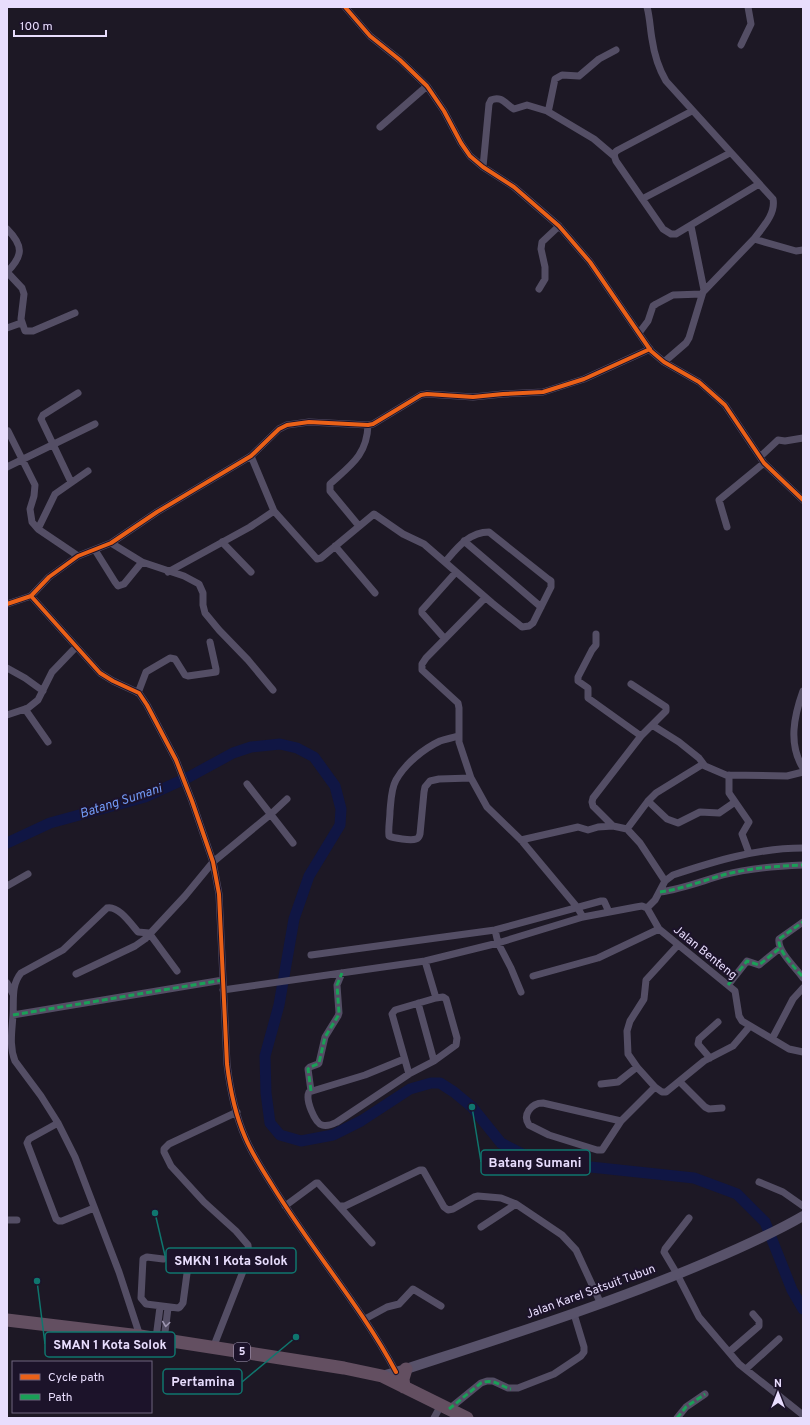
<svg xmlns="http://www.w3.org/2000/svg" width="810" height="1425" viewBox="0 0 810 1425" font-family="Overpass,sans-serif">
  <rect width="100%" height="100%" fill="#1d1825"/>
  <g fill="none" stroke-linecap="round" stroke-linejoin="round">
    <path stroke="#101644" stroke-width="11" d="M7,843L50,823L145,797L189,777L233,753L251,747L280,744L297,748L314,757L335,786L341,809L340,825L309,876L294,919L279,1005L265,1056L266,1093L270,1123L280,1135L301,1141L333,1135L361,1121L410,1089L431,1083H440L454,1092L472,1107L501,1143L530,1158L553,1163L694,1178L737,1194L765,1222L792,1290L803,1309"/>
    <path stroke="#544e65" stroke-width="7" d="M345,7L370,36L400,60L427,86L444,111L461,143L470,156L483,167L514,187L559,226L590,262L651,351L664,362L699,382L725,405L764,463L803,500
      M647,7C650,18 650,28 652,39C654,53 659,69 666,81L773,199C776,214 762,228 754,239
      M741,45L751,24L748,7
      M547,111L594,139L614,156
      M692,111L618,150C613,153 614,156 616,161L663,229L671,234H676L759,184
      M380,127L427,86
      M483,167L489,104L491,100C502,95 506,105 514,109L527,105L547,111L549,108L555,79L562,75L579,76L599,59L616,50
      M642,199L730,153
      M691,226L704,290
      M7,229C24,246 23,256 7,272
      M7,272L22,288L24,294L21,319L25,331H33L75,313
      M539,289L545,279V267L541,249L542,242L559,226
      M7,328L21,323
      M639,333L648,321L653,306L656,304L673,295L702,294
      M664,362L686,343L689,338L703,292L754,239L796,251L803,250
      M8,431L35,485L34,496L30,509L32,522L38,529L78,556
      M251,456L274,511L317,559L321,558L374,514L403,534L424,544L492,603L522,627L529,626L533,623L551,587V581L548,579L489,532C469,532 457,548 445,562
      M761,456L778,440L785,441L803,438
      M7,467L95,424
      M71,482L41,419L43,415L78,393
      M359,526L330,491V484C351,465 367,455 368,425
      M727,527L719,500L764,463
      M38,529L55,494L88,471
      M464,541L541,607
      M222,542L251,572
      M111,543L142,562L184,576L199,584L203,593V605L205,613L219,630L248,660L273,690
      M335,546L375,593
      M95,550L115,582L118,586L124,584L142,562
      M168,572L250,527L274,511
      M31,596L100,673L113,681L139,693L147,705L176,760L192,801L213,862L219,894L227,1064C230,1089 235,1114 245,1137C252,1154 262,1169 272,1185C311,1249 361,1306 396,1372
      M485,598L426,658L422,664V670L458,703L459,708V742L471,778L487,807L521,840L577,907L583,917
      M7,604L31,596L49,577L78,556L111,543L157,512L251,456L279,429L287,425L309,422L368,425L373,424L421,395L427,394L473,397L503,394L543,392L584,379L650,349
      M596,634V645L592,650L578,677V681L588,688V698L641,736
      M445,639L422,613V610L456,572
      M7,668L25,678L43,691
      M631,684L666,707V711L641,736L593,798L592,802L593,806L613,826L627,829L640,843L665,881
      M803,691C794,716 788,744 803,768
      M138,693L146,672L170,658L175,659L185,675L188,676L216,672V669L210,642
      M25,709L48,742
      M7,715L28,708L38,700L52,672L76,647
      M652,725L679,742L699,758L705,766L726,775L787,776L803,772
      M458,736C452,738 446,739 440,741C423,749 405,764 396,780C391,789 391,801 390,811C390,819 388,828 389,836C393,838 411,841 416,839C419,838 419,837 420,834L424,792L425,787L430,781L439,779L471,778
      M729,775V793L749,822L742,834L749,853
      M247,784L293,843
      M648,801L667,819L678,823L700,812L719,813L735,802
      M627,829L648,801L656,793L703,764
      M521,840L578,827L588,830L598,827L613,826
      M7,886L28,874
      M660,892C682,889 702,881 723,875C749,868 776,866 803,865
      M647,908L659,929L735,991L739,1016L742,1021L789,1049L803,1052
      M647,908L655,900L665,881L673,875C715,861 758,848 803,848
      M803,922L779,939C777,951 796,968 803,978
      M495,930L498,943L511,968L521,992
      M678,945L646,980L644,999L630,1021L627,1031L628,1054L637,1067L655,1087L662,1092H666L704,1061L733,1046L750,1026
      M311,955L495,930L601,901H604L609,912
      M76,974L135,946L145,939L185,896L213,862L271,814L287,799
      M533,976L598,958L659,929
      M7,983L13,994
      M728,985L747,961L759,965L780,948
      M223,990L425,961L498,943L583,917L636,907L642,906L647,908
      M418,1003L434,1061
      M13,1015L223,980
      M772,1039L793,999L803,988
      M710,1058L698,1044L699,1039L718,1022
      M404,1059L365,1075L309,1092C305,1100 315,1123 322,1125C328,1127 333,1124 337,1122L409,1074L434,1061L456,1045L457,1038L446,999L443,997L436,998L425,961
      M409,1074L392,1014L395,1010L436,998
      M680,1082L705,1107L709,1109L722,1108
      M601,1084L618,1082L637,1067
      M311,1091L308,1069L310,1067L318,1064L319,1063L325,1037L338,1016L339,1013L337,985L342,973
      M621,1121L543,1103C531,1103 522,1115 529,1125L549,1135L597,1150H602L621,1121L655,1087
      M58,1123L29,1139L27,1143L56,1219L59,1221H62L94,1208
      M759,1182L783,1192L803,1206
      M285,1206L316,1183H318L339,1206H345L420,1170H423L444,1207L448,1210L453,1209L474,1197L478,1196L501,1198L516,1204L562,1235L576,1250L601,1304
      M339,1206L372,1243
      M689,1218L665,1249L664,1252L677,1274L699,1317L739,1364L803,1415
      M7,1220H17
      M481,1227L516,1204
      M163,1259L147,1257L143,1259L141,1298L146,1304L178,1308L180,1307L183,1303L188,1266L187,1263L172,1260
      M365,1319L387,1307L399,1304L413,1289L441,1306
      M140,1336L119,1272L75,1157L58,1123L41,1096L15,1061C9,1046 12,1031 13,1015C14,1000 11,985 21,973L63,950L107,908C118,905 131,924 138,932L149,933L177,971
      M156,1338L160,1307
      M164,1340L168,1308
      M213,1348L249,1256L248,1245L236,1231L204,1202L171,1166L164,1152V1149L169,1144L237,1112
      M729,1352L759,1326V1321L753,1314
      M746,1369L779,1339
      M449,1409L481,1383L487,1381H493L508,1388H518L554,1374L581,1356L584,1352V1347L574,1314
      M434,1418L441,1405
      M677,1418L686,1407L705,1394"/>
    <path stroke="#58526a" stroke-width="10" d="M382,1376L406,1369C507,1336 609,1304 707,1262C740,1248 772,1234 803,1216"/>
    <path stroke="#634f61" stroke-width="13" d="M7,1320L140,1336L344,1368L382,1376L467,1418
      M404,1387L403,1379L406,1369"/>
    <path stroke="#1a9f57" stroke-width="3" stroke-dasharray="6 3" stroke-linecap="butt" d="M660,892C682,889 702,881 723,875C749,868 776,866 803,865
      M802,976C795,968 777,950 779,939L803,922
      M728,985L747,961L759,965L780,948
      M13,1015L223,980
      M311,1091L308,1069L310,1067L318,1064L319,1063L325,1037L338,1016L339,1013L337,985L342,973
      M449,1409L481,1383C494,1378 499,1386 511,1389
      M677,1418L686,1407L705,1394"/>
    <g stroke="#1c132a" stroke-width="6">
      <path id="cycleway" d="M345,7L370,36L400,60L427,86L444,111L461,143L470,156L483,167L514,187L559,226L590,262L651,351L664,362L699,382L725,405L764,463L803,500
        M31,596L100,673L113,681L139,693L147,705L176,760L192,801L213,862L219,894L227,1064C230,1089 235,1114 245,1137C252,1154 262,1169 272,1185C311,1249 361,1306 396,1372
        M7,604L31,596L49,577L78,556L111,543L157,512L251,456L279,429L287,425L309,422L368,425L373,424L421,395L427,394L473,397L503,394L543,392L584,379L650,349"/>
    </g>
    <use href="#cycleway" stroke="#ea6118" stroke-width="4"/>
  </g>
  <defs><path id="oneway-chevron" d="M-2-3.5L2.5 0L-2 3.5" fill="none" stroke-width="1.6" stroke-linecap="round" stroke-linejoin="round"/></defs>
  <use stroke="#9e96b1" href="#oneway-chevron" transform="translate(166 1324) rotate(98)"/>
  <g text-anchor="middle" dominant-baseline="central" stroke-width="4" stroke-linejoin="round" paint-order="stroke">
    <rect fill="#1c132a" stroke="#aba0be" stroke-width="1" x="234" y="1343" width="16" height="18" rx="3"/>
    <g font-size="11" font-weight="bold" fill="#e8ddfd">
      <text x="242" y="1352">5</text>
    </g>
    <g font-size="12" fill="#e8ddfd" stroke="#1c132a">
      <text transform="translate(705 953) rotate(39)">Jalan Benteng</text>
      <text transform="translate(591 1292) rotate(-20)">Jalan Karel Satsuit Tubun</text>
    </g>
    <g font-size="13" font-style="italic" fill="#729af6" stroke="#1c132a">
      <text transform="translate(121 802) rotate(-18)">Batang Sumani</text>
    </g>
  </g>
  <path fill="none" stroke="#0f766e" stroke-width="1.5" d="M472 1107L481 1162M155 1213L166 1260M37 1281L45 1344M296 1337L242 1382"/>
  <g fill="#0f766e" stroke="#1c132a" stroke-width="1.5">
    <circle cx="472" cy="1107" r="4"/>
    <circle cx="155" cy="1213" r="4"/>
    <circle cx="37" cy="1281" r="4"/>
    <circle cx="296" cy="1337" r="4"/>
  </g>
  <g fill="#1c132a" stroke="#0f766e" stroke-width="1.5">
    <rect x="481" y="1150" width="109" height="25" rx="4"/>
    <rect x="166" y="1248" width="130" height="25" rx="4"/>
    <rect x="45" y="1332" width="130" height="25" rx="4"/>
    <rect x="163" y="1369" width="79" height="25" rx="4"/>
  </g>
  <g font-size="13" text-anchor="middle" font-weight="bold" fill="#e8ddfd">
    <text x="535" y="1167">Batang Sumani</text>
    <text x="231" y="1265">SMKN 1 Kota Solok</text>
    <text x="110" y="1349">SMAN 1 Kota Solok</text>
    <text x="203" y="1386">Pertamina</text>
  </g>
  <rect width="810" height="1425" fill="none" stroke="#e8ddfd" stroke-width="16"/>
  <rect x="12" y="1361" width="140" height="52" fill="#1c132a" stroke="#6e647e"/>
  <rect x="20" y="1374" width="20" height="6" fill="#ea6118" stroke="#6e647e"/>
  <text x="48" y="1381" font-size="12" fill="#e8ddfd">Cycle path</text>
  <rect x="20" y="1394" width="20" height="6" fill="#1a9f57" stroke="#6e647e"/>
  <text x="48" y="1401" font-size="12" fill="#e8ddfd">Path</text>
  <g transform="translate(778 1393)" stroke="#1c132a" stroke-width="3" paint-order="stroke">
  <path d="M0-3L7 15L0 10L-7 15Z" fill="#e8ddfd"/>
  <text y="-6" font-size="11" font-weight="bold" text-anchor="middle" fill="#e8ddfd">N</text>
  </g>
  <path d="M14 30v6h92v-6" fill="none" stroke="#e8ddfd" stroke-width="2"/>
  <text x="20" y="30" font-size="12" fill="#e8ddfd" stroke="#1c132a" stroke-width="3" paint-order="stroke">100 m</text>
</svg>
